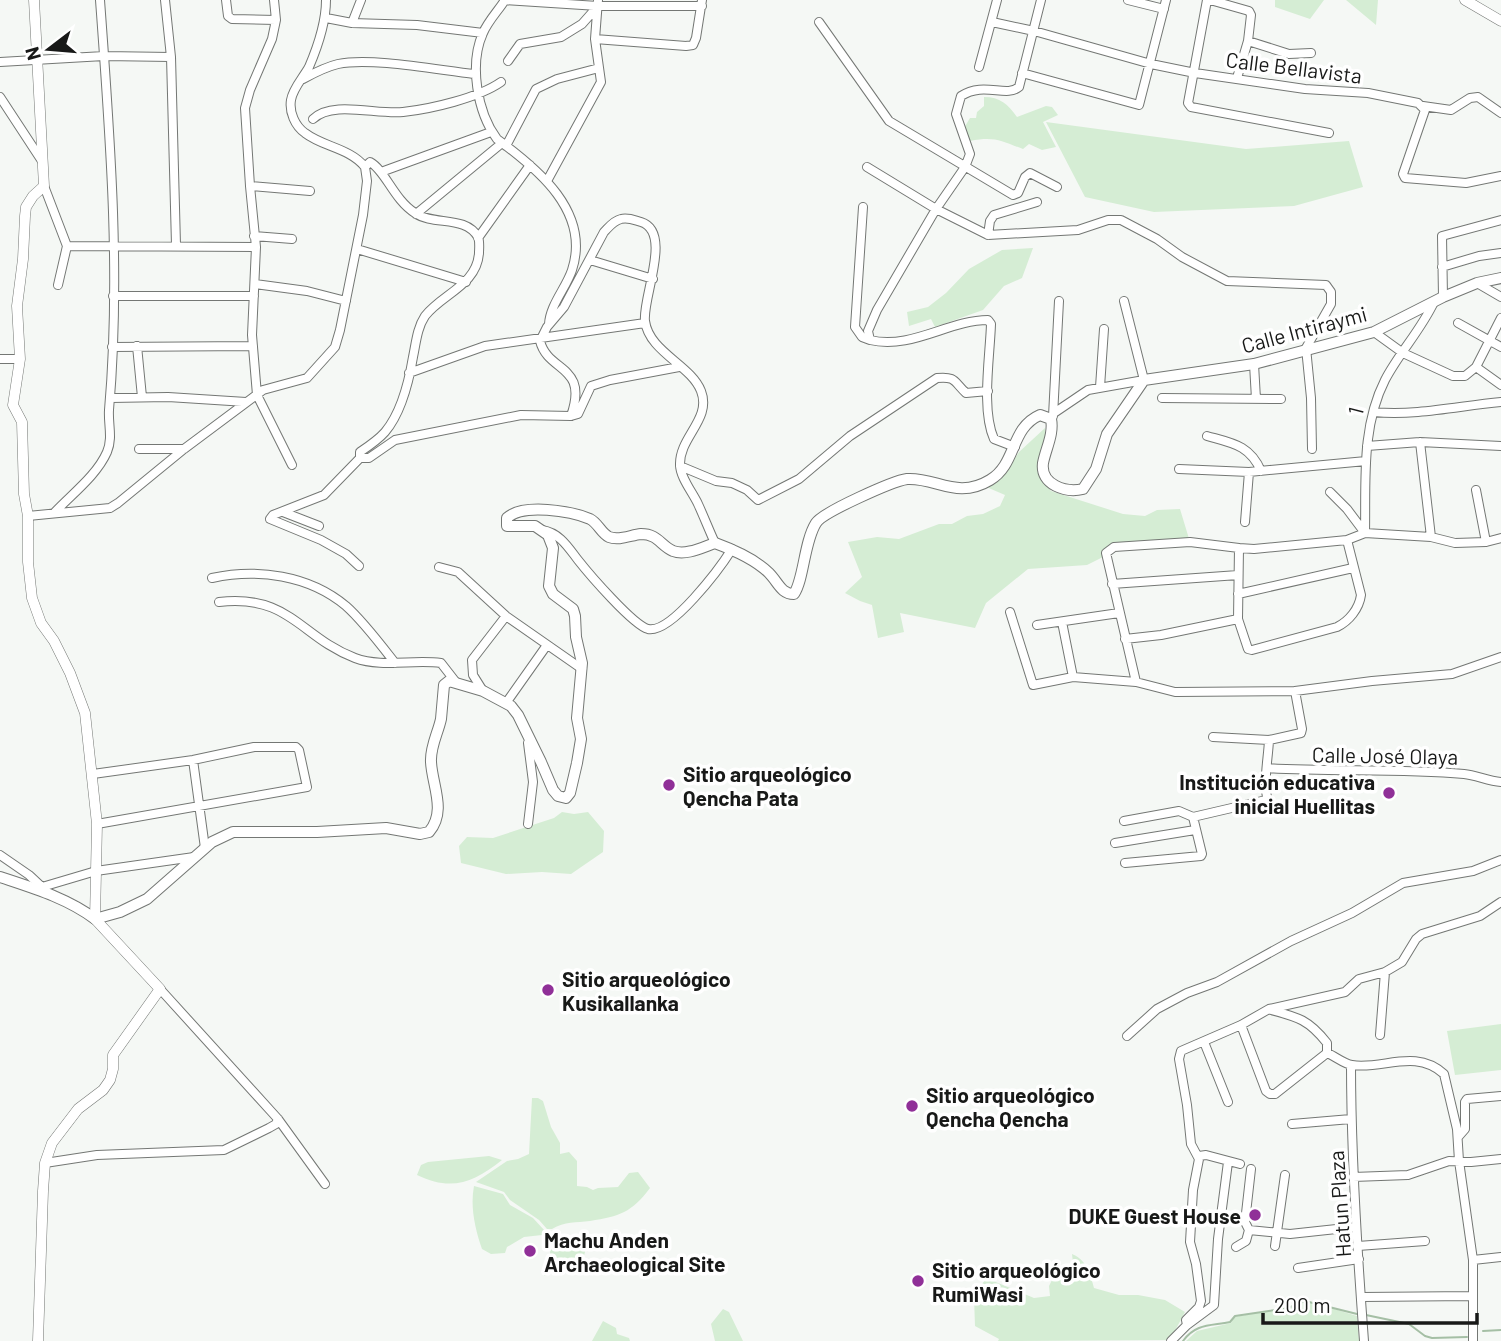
<svg xmlns="http://www.w3.org/2000/svg" width="1501" height="1341" viewBox="0 0 1501 1341" font-family="Barlow,sans-serif">
  <rect width="100%" height="100%" fill="#f5f8f5"/>
  <path fill="#d5edd4" d="M1275,0H1324L1310,19L1275,7Z
    M1346,0H1378L1376,25Z
    M984,97C1000,97 1008,104 1017,117L1046,106L1052,107L1058,115L1043,122L1056,147L1042,150L1029,144L1023,149C1001,141 995,136 970,141L964,128L970,118H976L977,112L984,106Z
    M1046,122L1246,149L1349,141L1363,187L1294,206L1154,212L1085,197Z
    M1033,248L1022,278L1004,286L983,310L935,327L931,319L909,326L907,312L928,307L946,293L969,269L1002,250Z
    M1045,428L1046,438L1041,476L1051,491L1123,514L1145,516L1157,510L1180,509L1190,542L1121,548L1087,565L1028,569L986,603L975,628L900,613L904,632L878,638L872,605L860,601L845,593L862,577L848,542L877,537L899,539L939,524H952L967,516L983,514L1000,506L1005,495L984,486L1002,477L1019,452Z
    M562,812L574,814L588,812L604,831L603,852L571,874L542,872L506,874L461,863L459,846L467,837L493,838L554,818Z
    M1501,1024V1070L1455,1075L1447,1031Z
    M532,1098H538L543,1101L551,1127L560,1143V1154L569,1152L577,1161V1186L587,1187L593,1190L598,1188L618,1187L629,1173L638,1172L650,1188C631,1213 620,1216 590,1221C576,1223 565,1221 552,1229H547L539,1220L510,1200L504,1192L476,1182L507,1161L518,1159L529,1154Z
    M489,1156L502,1160C474,1182 452,1192 417,1175L421,1165L428,1162Z
    M474,1186L503,1194L510,1205L533,1218L545,1231L563,1242L569,1244L588,1241L582,1263L577,1268H564L559,1264H555L547,1275L544,1276C545,1259 559,1249 542,1235L524,1237L507,1247L505,1253L491,1254L482,1249C475,1229 470,1207 474,1186Z
    M1072,1254C1087,1260 1090,1274 1094,1288L1119,1295H1138L1165,1300L1185,1312L1170,1340L998,1341L999,1339L975,1326L974,1297L986,1278L1034,1298L1050,1296L1049,1286L1054,1276L1074,1272Z
    M1308,1301L1357,1316L1359,1341H1186L1197,1331L1231,1323L1234,1317L1287,1308Z
    M723,1309L729,1312L743,1341H715L711,1324Z
    M603,1321L616,1328L617,1334L629,1338L630,1341H592Z"/>
  <g fill="none" stroke-linecap="round" stroke-linejoin="round">
    <path stroke="#a5bfa5" stroke-width="2" d="M1366,1315L1409,1324L1425,1336L1432,1338L1467,1337
      M1483,1331L1501,1330
      M1183,1341C1196,1323 1211,1326 1230,1322L1235,1316L1288,1308L1305,1301L1357,1314"/>
    <g stroke="#747774" stroke-width="10">
      <path id="minor" d="M165,0L171,57L176,245
        M226,0L228,16L232,19L276,20
        M274,0L276,20L272,39L250,90L245,108L250,186L256,247L252,335L257,395L292,465
        M326,0C326,23 318,46 309,67C303,78 293,88 291,100C289,112 295,126 305,133C323,147 350,148 365,167
        M504,0L598,6H702
        M505,0C498,11 488,21 483,33C469,64 477,112 497,139C538,169 591,212 572,270C566,288 550,305 549,324
        M1128,0L1164,9
        M1207,0L1188,103L1191,107L1329,133
        M1210,0L1249,11L1251,15L1248,41L1237,78
        M326,18L352,23L417,25L483,33
        M819,22L889,121L1013,195L1018,193L1025,177L1030,173L1057,187
        M992,22L1034,31L1151,64L1195,73L1305,89L1368,93L1418,103L1425,110L1403,174L1405,178L1466,183L1501,176
        M352,23L361,0
        M595,39L686,46L693,45L696,38L702,0
        M1248,41L1289,54L1311,53
        M508,61L520,44L561,37L582,24L598,6
        M0,62L104,56L171,57
        M979,67L997,0
        M1022,73L1139,105L1166,0
        M303,79C314,73 325,67 338,64C371,57 438,70 474,74
        M0,97L42,161
        M1423,106L1451,110L1470,98L1478,97L1501,113
        M313,119C332,100 377,115 403,112C431,109 478,98 501,82
        M506,146L536,89L557,79L599,68
        M867,167L936,209L988,235L990,221L994,215L1037,202
        M381,172L491,132
        M547,181L601,82L595,39L598,0
        M44,186L67,246L256,247
        M250,186L310,191
        M863,207L855,327L862,337L870,340
        M416,214L502,143
        M988,235L1078,230L1108,220H1121L1157,239L1182,257L1227,281L1326,285L1331,292V304L1306,348L1311,398L1312,449
        M254,236L292,239
        M478,238L530,165
        M357,249L466,282
        M590,260L653,279
        M1442,267L1479,256L1501,253
        M1477,283L1501,297
        M255,284L307,291L346,301
        M58,285L67,246
        M113,296H254
        M1443,297L1442,236L1501,220
        M1458,323L1501,347
        M1374,332L1403,353L1453,376H1465L1476,367L1501,318
        M137,346L142,397
        M112,347L253,346
        M0,359H20
        M1254,364L1256,399
        M1476,367L1501,385
        M409,373L485,346L645,323
        M1100,387L1104,329
        M111,398L168,397L246,402
        M1162,398L1281,399
        M1374,412C1416,416 1458,406 1501,402
        M1054,413L1088,390L1144,380L1124,301
        M571,416L578,414L591,386L610,380L679,367
        M1053,416L1059,301
        M1207,436C1232,443 1250,445 1261,471
        M1420,442L1431,537
        M1367,446L1420,442L1501,446
        M1015,447L994,439C981,410 990,356 991,324L988,320C949,320 911,350 870,340L868,331L877,310L936,209L965,167L970,154L956,114L961,96C984,81 1006,98 1019,87L1041,0
        M139,449H184
        M680,466L716,481L732,483L747,490L758,500L799,479L850,436L937,378C956,376 954,382 966,393L988,391
        M1179,469L1249,472L1366,461
        M1476,490L1486,542
        M1330,492L1347,509L1365,533
        M55,512C72,494 97,475 107,452C113,438 108,424 109,410C121,274 110,136 100,0
        M283,512L319,526
        M28,516L110,508L118,503L184,449L263,390L307,378L335,347L340,330L363,215L367,181L365,167L370,162C385,170 394,200 415,213C434,226 465,215 478,237C480,242 479,249 479,253C477,285 442,294 425,316C417,328 416,343 413,357C409,381 401,413 385,432C378,440 369,446 360,452V458H369L395,440L521,415L571,416C589,364 548,373 540,341L547,327L564,307L604,232C609,227 613,221 621,219C628,217 634,220 641,222C673,232 642,298 645,321C649,352 691,365 701,391C712,419 679,437 680,465C680,477 693,493 698,504C704,517 709,530 715,543
        M1245,522L1249,472
        M542,530C560,533 568,547 578,560C589,574 633,625 648,629C671,634 720,568 732,549
        M1365,533C1366,482 1361,427 1385,380C1399,353 1421,330 1434,302
        M1347,540L1361,595C1359,609 1349,621 1337,627L1252,650L1248,649L1238,619L1239,548L1254,549L1347,540L1365,533L1431,537L1455,543L1486,542L1501,538
        M359,566L346,554L321,540L270,519L273,515L324,495L360,458
        M439,567L458,572L506,616L582,669
        M212,578C257,568 309,575 346,606C363,621 381,645 395,663
        M1112,584L1238,575
        M1238,594L1353,568
        M219,602C290,594 300,637 355,658C382,668 413,659 441,663L455,681
        M1010,612L1033,685L1073,677L1136,682L1175,692L1295,691L1372,681L1452,674L1501,657
        M1062,622L1073,677
        M1037,625L1119,613
        M1125,639L1161,635L1238,619
        M1136,682L1106,553L1114,547L1190,542L1239,548
        M483,691L473,675L472,660L506,616
        M506,703L547,645
        M1213,737L1269,740
        M193,760L205,848
        M1267,768C1333,772 1398,768 1464,774C1476,775 1488,781 1501,782
        M93,774L193,760L254,747H296L299,750L307,787L97,824
        M1271,810C1261,789 1268,763 1269,740L1301,733L1302,729L1295,691
        M1124,821L1179,811L1193,817
        M528,824L533,782L528,743
        M1115,843L1195,830
        M0,855L29,875L45,890
        M1125,863L1201,856L1202,854L1193,817L1266,800
        M42,887L96,871L194,857
        M160,989L278,1119L325,1184
        M1271,1010C1298,1017 1309,1020 1327,1043V1053
        M1241,1025L1266,1091L1270,1094H1275L1327,1053C1335,1056 1344,1064 1352,1065C1383,1070 1415,1048 1444,1074L1457,1129L1459,1161L1473,1260V1341
        M1380,1035L1385,972
        M1127,1036L1157,1009L1187,993L1217,982L1291,941L1352,913L1403,883L1473,871L1501,860
        M1204,1042L1228,1102
        M1351,1065C1351,1157 1357,1249 1364,1341
        M1292,1124L1351,1119
        M1458,1137L1465,1129V1102L1467,1099L1501,1096
        M1199,1156L1206,1155L1240,1164
        M1228,1162L1218,1239L1214,1305L1187,1325L1186,1320L1199,1307L1201,1301L1196,1264L1190,1242L1193,1190L1199,1159L1191,1144L1187,1105L1179,1059L1181,1051L1241,1025L1269,1009L1345,992L1359,979L1385,972L1402,962L1416,939L1422,934L1480,916L1501,902
        M45,1163L97,1155L224,1150L269,1128L276,1124L278,1119
        M1251,1169L1245,1222L1249,1230L1290,1234L1355,1227
        M1353,1177L1408,1175L1449,1161L1471,1162L1501,1159
        M1275,1246L1285,1175
        M1358,1246L1425,1241
        M1236,1247L1246,1241L1249,1230
        M1473,1260L1501,1257
        M1298,1268L1359,1259
        M1362,1297L1473,1296
        M1171,1341L1187,1325"/>
    </g>
    <g stroke="#747774" stroke-width="11">
      <path id="tertiary" d="M34,0L44,186L33,196L26,207L25,216L23,259L17,306L20,359L13,405L22,422L24,494L28,516V562L32,598L41,623L54,641L70,673L85,713L97,824L95,919L160,989L113,1055V1069L110,1080L103,1090L78,1109L52,1143L45,1163L43,1191L38,1341
        M1465,0L1501,21"/>
    </g>
    <g stroke="#747774" stroke-width="12">
      <path id="secondary" d="M0,877C33,888 67,898 95,919L120,912L147,899L212,842L233,832H317L386,828L420,834L429,832C447,811 432,785 431,762C430,747 438,733 441,719C442,708 443,696 444,685L449,681L483,691L511,706L518,715L541,762L553,790L558,796L566,798L570,793L577,763L581,739L577,718L582,663L576,637L575,616L573,609L553,594L549,586L553,548L548,535L535,526H507V518C523,503 571,511 590,519C598,523 601,533 609,537C619,541 631,535 641,534C658,534 660,545 673,551C686,556 703,547 715,543C734,550 755,559 769,573C778,582 781,594 794,594C804,579 804,542 816,523C823,512 893,481 907,479C936,477 957,500 990,480C1017,464 1010,428 1040,415L1051,419C1054,434 1046,448 1043,463C1040,485 1066,493 1083,489L1096,469L1107,434L1144,380L1254,364L1374,332L1443,297L1477,283L1501,278"/>
    </g>
    <use href="#minor" stroke="#fff" stroke-width="8"/>
    <use href="#tertiary" stroke="#fff" stroke-width="10"/>
    <use href="#secondary" stroke="#fff" stroke-width="10"/>
  </g>
  <g fill="#903098" stroke="#fff" stroke-width="2.5">
    <circle cx="669" cy="785" r="7"/>
    <circle cx="1389" cy="793" r="7"/>
    <circle cx="548" cy="990" r="7"/>
    <circle cx="912" cy="1106" r="7"/>
    <circle cx="1255" cy="1215" r="7"/>
    <circle cx="530" cy="1251" r="7"/>
    <circle cx="918" cy="1281" r="7"/>
  </g>
  <g text-anchor="middle" dominant-baseline="central" stroke-width="7" stroke-linejoin="round" paint-order="stroke">
    <g font-size="21" fill="#181918" stroke="#fff">
      <text transform="translate(1294 67) rotate(7)">Calle Bellavista</text>
      <text transform="translate(1304 329) rotate(-15)">Calle Intiraymi</text>
      <text transform="translate(1355 411) rotate(-76)">1</text>
      <text transform="translate(1385 755) rotate(1)">Calle José Olaya</text>
      <text transform="translate(1339 1204) rotate(-94)">Hatun Plaza</text>
    </g>
    <g font-size="21" font-weight="bold" fill="#181918" stroke="#fff" text-anchor="start">
      <text x="683" y="773">Sitio arqueológico<tspan x="683" dy="24">Qencha Pata</tspan></text>
      <text x="1375" y="781" text-anchor="end">Institución educativa<tspan x="1375" dy="24">inicial Huellitas</tspan></text>
      <text x="562" y="978">Sitio arqueológico<tspan x="562" dy="24">Kusikallanka</tspan></text>
      <text x="926" y="1094">Sitio arqueológico<tspan x="926" dy="24">Qencha Qencha</tspan></text>
      <text x="1241" y="1215" text-anchor="end">DUKE Guest House</text>
      <text x="544" y="1239">Machu Anden<tspan x="544" dy="24">Archaeological Site</tspan></text>
      <text x="932" y="1269">Sitio arqueológico<tspan x="932" dy="24">RumiWasi</tspan></text>
    </g>
  </g>
  <g transform="translate(49 49) rotate(254)" stroke="#ffffff" stroke-width="5" paint-order="stroke">
  <path d="M0-5L12 26L0 18L-12 26Z" fill="#181918"/>
  <text y="-10" font-size="19" font-weight="bold" text-anchor="middle" fill="#181918">N</text>
  </g>
  <path d="M1263 1313v10h214v-10" fill="none" stroke="#181918" stroke-width="3.5"/>
  <text x="1274" y="1313" font-size="21" fill="#181918" stroke="#ffffff" stroke-width="5" paint-order="stroke">200 m</text>
</svg>
